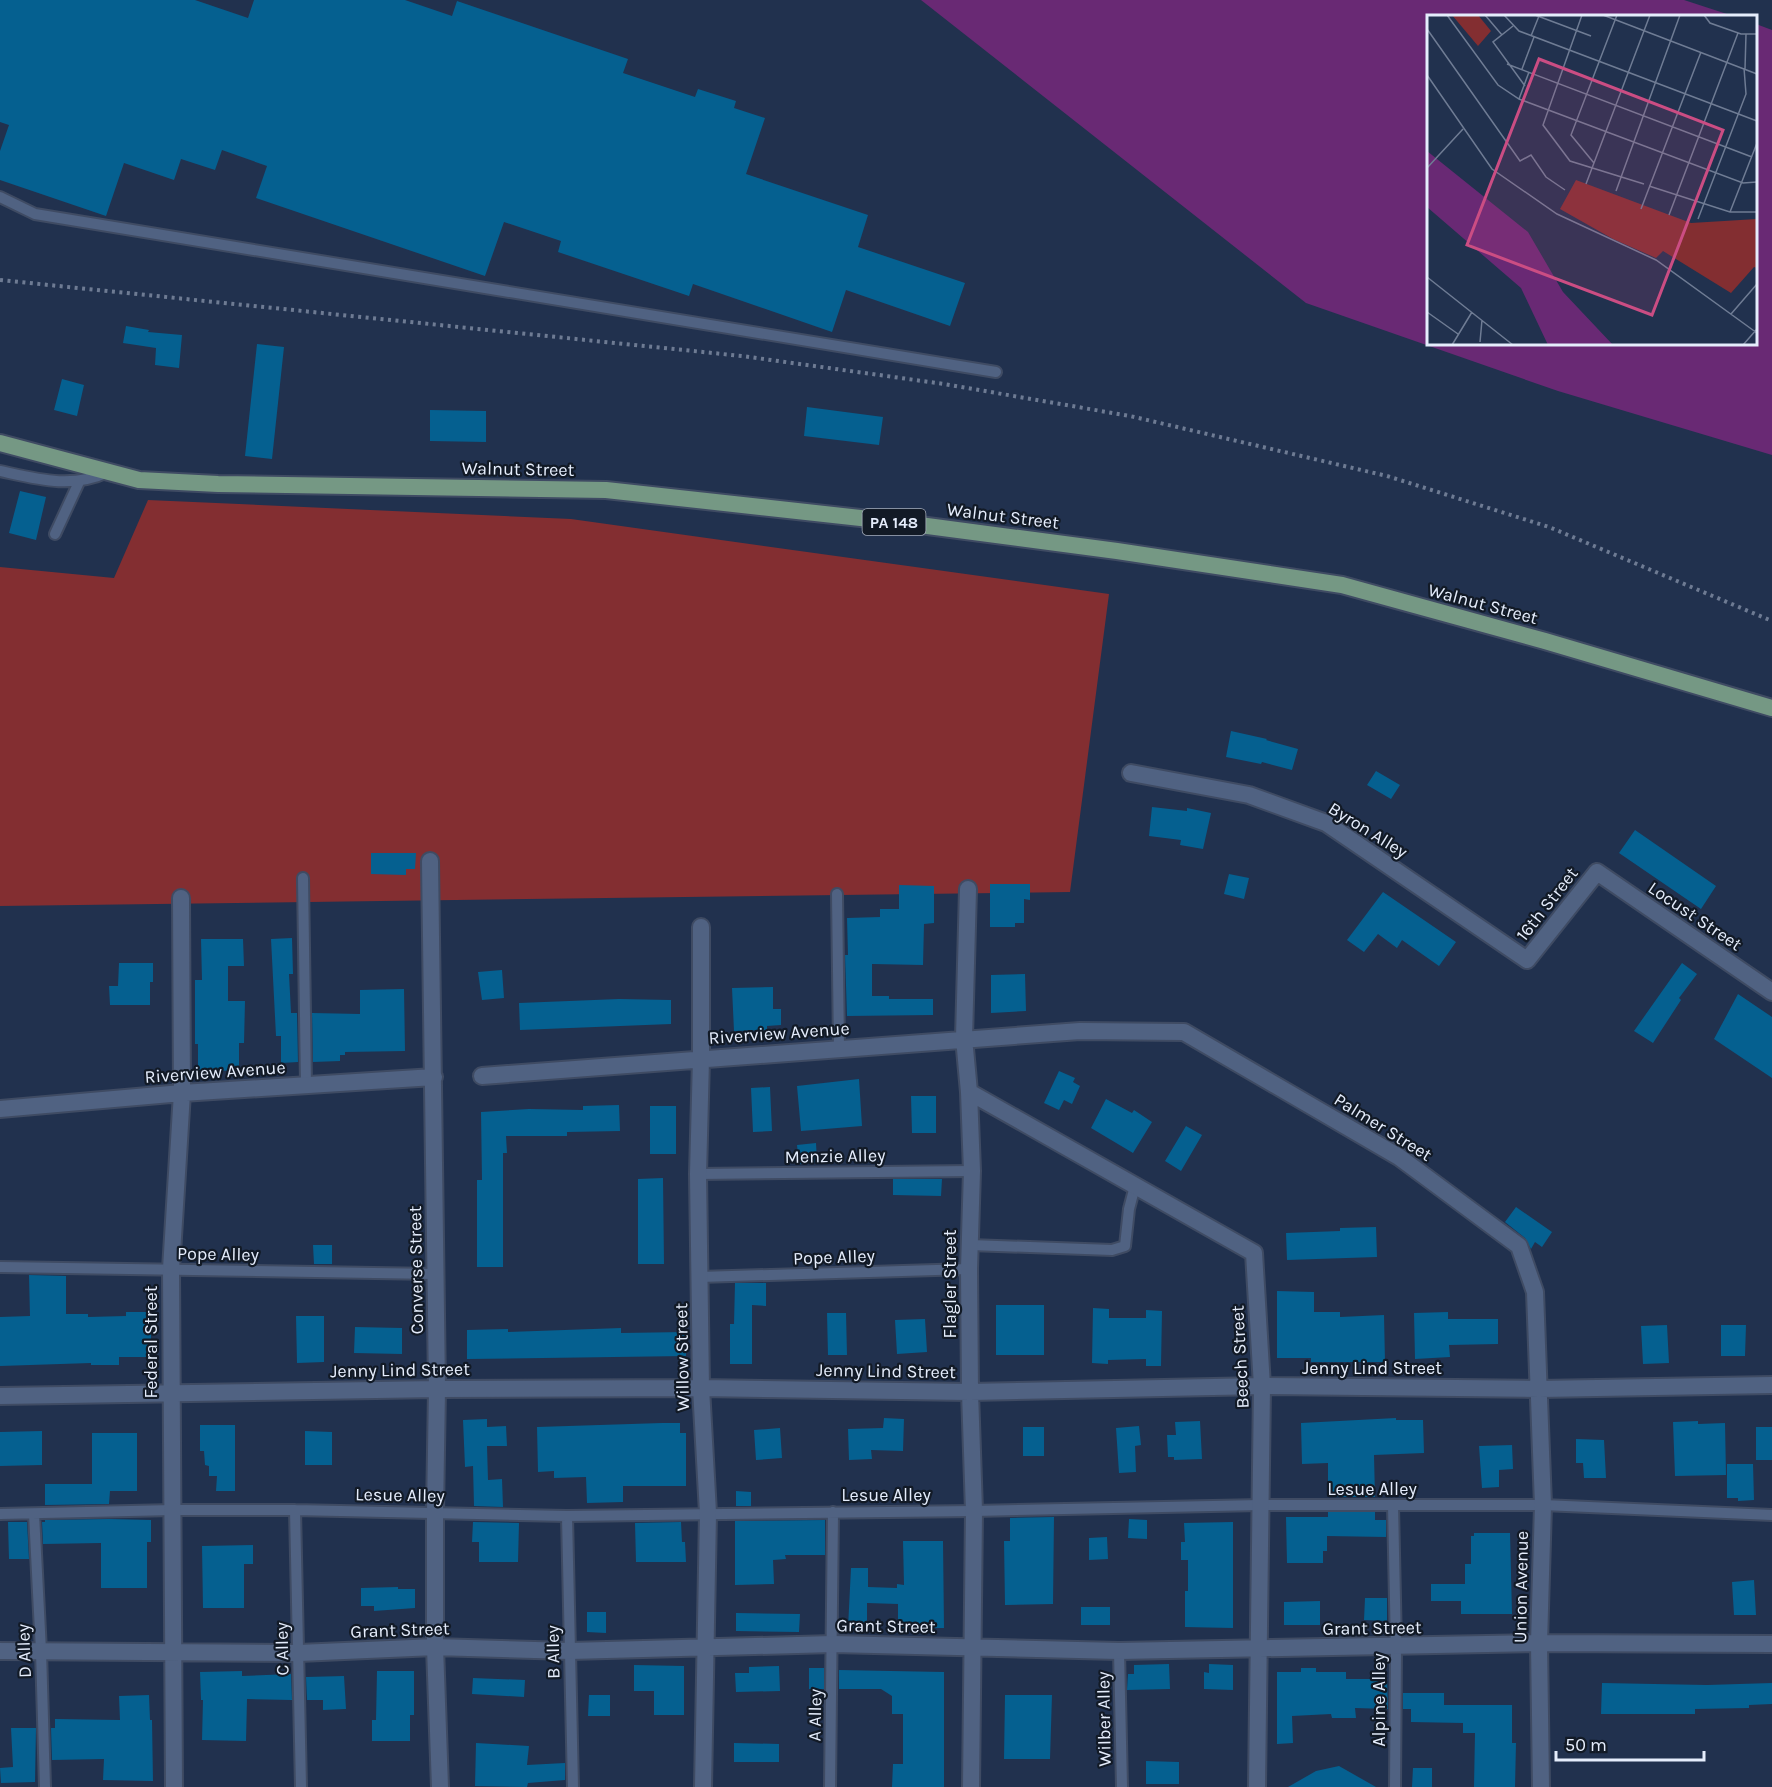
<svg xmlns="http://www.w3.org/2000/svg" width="1772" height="1787" viewBox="0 0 1772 1787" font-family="Karla,sans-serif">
  <rect width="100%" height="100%" fill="#21314e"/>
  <path fill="#832e31" d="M148,500L571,519L1109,594L1070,892L0,906V567L114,578Z"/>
  <path fill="#692974" d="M921,0H1684L1733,16H1428V344H1756V24L1772,30V455L1558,391L1306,303Z"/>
  <path fill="#056090" d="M0,0H195L248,18L254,0H405L452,16L457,1L628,59L623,73L695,97L698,89L736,101L734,108L765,118L746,174L868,215L858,247L965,283L950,326L846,290L832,332L693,284L689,296L558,252L561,241L504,222L485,276L256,198L267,166L222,150L215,170L181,159L174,180L124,163L106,216L0,180V151L9,125L0,122Z
    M126,326L149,330L148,332L182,335L179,368L155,365L156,348L123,343Z
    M257,344L284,347L272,459L245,456Z
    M62,379L84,385L77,416L54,410Z
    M807,407L883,417L879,445L804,436Z
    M430,410L486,411V442L430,441Z
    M20,491L46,497L36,540L9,533Z
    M1231,731L1267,739L1266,740L1298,749L1292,770L1262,762L1261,764L1226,757Z
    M1376,771L1400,785L1391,799L1367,785Z
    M1152,807L1187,811V808L1211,813L1203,849L1180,845L1181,840L1149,836Z
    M1635,830L1716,886L1701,909L1619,853Z
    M371,853H416L415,869H406V875L371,874Z
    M1229,874L1249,878L1244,899L1224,894Z
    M990,884H1030V900L1024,899V923H1015V927H990Z
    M899,885L934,886V923L924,924L923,965L872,964V996H889V999H933V1015L847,1016L845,955H848L847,918L880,917V909H899Z
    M1383,892L1456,942L1439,966L1402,940L1397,948L1378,934L1364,952L1347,940Z
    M292,938L293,974H289L291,1013H297L298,1062L281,1063V1036H276L271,939Z
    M201,939H243L244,966H228V1001H245L244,1043H239V1071L198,1070V1044H195V980H202Z
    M119,963H153V982H150V1005H110L109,986H118Z
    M1682,963L1697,974L1679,998L1681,1000L1653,1043L1634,1031Z
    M502,970L504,998L482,1000L478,972Z
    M1025,974L1026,1011L991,1013V975Z
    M773,987V1009H781V1025L767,1026V1030L734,1031L732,988Z
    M404,989L405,1051L345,1052V1055H340V1061L313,1062L312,1013L360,1014V990Z
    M1738,994L1772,1017V1078L1714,1039Z
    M619,999L671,1000V1024L520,1030L519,1003Z
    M1059,1071L1075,1078L1073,1082L1080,1086L1072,1104L1064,1100L1059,1110L1044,1103Z
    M859,1079L862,1126L801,1131L797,1086Z
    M770,1087L772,1131L753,1132L751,1088Z
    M911,1096H936V1133H912Z
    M1106,1099L1132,1113L1134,1110L1152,1122L1133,1153L1091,1128Z
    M619,1105L620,1131L567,1132V1136H506L507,1153H503V1267H477V1180H482L481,1112L529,1109L583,1110V1106Z
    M650,1106H676V1154H650Z
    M1186,1126L1202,1135L1181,1171L1165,1161Z
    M816,1143L817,1162L799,1164L797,1145Z
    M663,1178L664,1264H638V1179Z
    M893,1179H942L941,1196L893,1195Z
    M1516,1207L1552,1232L1542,1247L1535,1242L1531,1249L1525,1238L1505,1222Z
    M1376,1227L1377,1257L1287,1260L1286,1233L1340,1231V1228Z
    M313,1245H332V1264H314Z
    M29,1275L66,1276V1314H88V1317L126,1316V1312H151V1357H119V1365H91V1363L0,1366V1317L30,1316Z
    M735,1283H766V1306L752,1305V1364H730V1324H734Z
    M1277,1291L1314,1292V1312H1340V1317L1384,1315L1385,1362H1311V1358H1277Z
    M996,1305H1044V1355H996Z
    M1093,1308L1109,1309V1318H1146V1310L1162,1311L1161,1366H1146V1359L1108,1360V1364L1092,1363Z
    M1448,1312V1319H1498V1344L1449,1345L1450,1357L1415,1359L1414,1313Z
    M827,1313H846L847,1355H828Z
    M296,1316H324V1362L297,1363Z
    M925,1319L927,1352L897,1354L895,1320Z
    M1667,1325L1669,1363L1643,1364L1641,1326Z
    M1721,1325H1746L1745,1356H1721Z
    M355,1327L402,1328V1354L354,1353Z
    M621,1328V1333L686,1332V1356L467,1359V1330L508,1329V1332Z
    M884,1418L904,1419L903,1451L871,1450L872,1459L849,1460L848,1429L883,1428Z
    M1396,1418V1420H1423L1424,1453L1374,1455L1375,1497H1328V1463L1302,1464L1301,1423Z
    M487,1419V1427L506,1426L507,1446H487L488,1480L502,1479L503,1507L474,1506L473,1466L465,1467L463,1420Z
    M1200,1421L1202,1459L1174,1460V1457H1168L1167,1435H1176L1175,1422Z
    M1698,1421V1424L1725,1423L1726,1475L1675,1476L1673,1422Z
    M662,1423H680V1433H686V1486H623V1502L587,1503L586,1477L554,1478V1471L538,1472L537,1427Z
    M200,1425H235V1491H216L217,1476H209V1466L205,1465L204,1451H200Z
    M1139,1426L1141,1445L1135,1446L1136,1472L1119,1473L1116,1428Z
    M1023,1427H1044V1456H1023Z
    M1756,1427H1772V1460H1756Z
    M780,1428L782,1458L756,1460L754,1430Z
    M42,1431V1465L0,1466V1432Z
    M305,1431L332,1432V1465H305Z
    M92,1433H137V1491H110L109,1504L45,1505V1484H92Z
    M1576,1439L1604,1440L1606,1478H1584L1583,1463H1576Z
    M1512,1445L1513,1469L1499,1470V1487L1482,1488L1479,1446Z
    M1727,1464H1753L1754,1500L1738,1501V1498H1727Z
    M736,1491L751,1492V1506H736Z
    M1328,1512H1375V1520H1386V1537L1327,1536V1551H1323V1563H1287L1286,1517H1328Z
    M1054,1517L1053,1604L1005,1605L1004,1541H1010V1518Z
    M109,1519L151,1520V1542H147V1588H101V1543L43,1544L42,1522H45V1520Z
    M1129,1519L1147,1520V1539L1128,1538Z
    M825,1520V1555H785L786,1559L773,1560L774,1584L735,1585V1521Z
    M8,1522H27L29,1559H9Z
    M473,1522L519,1523L518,1562H479V1542H472Z
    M681,1522L682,1542H685L686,1562H636L635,1523Z
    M1233,1522V1628L1185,1627V1591H1188V1560H1181V1542H1185L1184,1523Z
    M1474,1533H1510L1512,1614H1461V1601H1431V1584H1465V1564H1471V1536H1474Z
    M1107,1537L1108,1559L1089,1560V1538Z
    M903,1541H943L944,1628H898V1604L867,1603V1628H848L851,1568H868V1587L897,1588V1584L904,1585Z
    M253,1545V1564H244V1608H203L202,1546Z
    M1754,1580L1756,1615H1734L1732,1582Z
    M398,1587V1589H415V1608L374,1611V1606H361V1588Z
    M1365,1598H1387V1621L1364,1620Z
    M1320,1601V1625H1284V1602Z
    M1081,1607H1110V1625H1081Z
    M587,1612H606V1633L587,1632Z
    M736,1613L800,1614L799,1632L736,1631Z
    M1169,1664L1170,1689L1127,1690L1128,1674H1134V1665Z
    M1209,1664L1233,1665V1690L1204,1689V1672L1209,1673Z
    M634,1665L684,1666V1715H654V1691H634Z
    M779,1666L780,1691L736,1692L735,1673H749V1667Z
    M809,1668H824V1689H809Z
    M1301,1668H1316V1672H1346V1679H1387L1388,1709L1355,1708L1356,1718H1332L1331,1714L1292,1716L1293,1743L1277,1744V1672H1301Z
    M839,1670L944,1672V1787H892L893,1764H903V1714H892V1696L881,1689H839Z
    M242,1671V1676L291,1674L292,1700L247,1699L246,1741L202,1740L203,1700H201L200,1672Z
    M377,1671H414V1715H410V1741H372V1720H376Z
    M344,1676L346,1709L323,1710V1700H307L306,1677Z
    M473,1678L525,1680L524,1697L472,1694Z
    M1602,1683L1707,1685L1772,1683V1704L1749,1705V1708L1695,1709V1714H1601Z
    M1403,1693H1444V1705H1512V1743H1516L1515,1787H1474L1475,1733H1463V1723L1411,1722V1709H1403Z
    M149,1695L150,1720H152L153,1781L103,1780L104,1759L52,1760L51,1728H55V1719L120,1720L119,1696Z
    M589,1695H610V1716H588Z
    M1005,1695H1052L1050,1759H1004Z
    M11,1728H36L35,1782L1,1783L0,1768L13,1767Z
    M476,1743L529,1746L527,1765L565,1763V1780L528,1783L527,1787L475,1786Z
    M734,1743L779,1744V1762H734Z
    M1146,1761L1179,1762V1784H1146Z
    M1339,1766L1376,1787H1288L1316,1771Z
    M1413,1768H1432V1787H1412Z"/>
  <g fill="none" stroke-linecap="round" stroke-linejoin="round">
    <g stroke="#3f4b63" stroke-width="14">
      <path id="service" d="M0,197L35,214L996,372
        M0,471C37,479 72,489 108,472
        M55,534L79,482
        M303,878L306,1085
        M837,894L839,1048
        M698,1174L972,1171
        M970,1245L1112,1250L1125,1246L1129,1209L1135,1186
        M0,1267L435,1274
        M699,1277L969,1269
        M1393,1505L1396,1647L1395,1787
        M295,1510L301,1787
        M0,1514L173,1510H295L567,1516L974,1511L1261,1505H1543L1772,1515
        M34,1514L41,1651L45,1787
        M567,1516L573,1787
        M1119,1651L1122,1787
        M830,1787L833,1512"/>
    </g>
    <g stroke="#3f4b63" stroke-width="20">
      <path id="minor" d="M1131,773L1249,795L1326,823L1527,960L1597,872L1772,992
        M430,861L437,1389L435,1512V1647L440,1787
        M968,889L964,1038L969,1092L972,1171L969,1269L970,1392L974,1511L971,1787
        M701,927V1059L698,1174L701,1388L708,1513L703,1787
        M482,1076L1080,1031L1184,1032L1399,1157L1519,1246L1535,1292L1543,1505L1539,1643L1541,1787
        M969,1092L1254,1253L1262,1386L1257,1787
        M0,1109L182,1093L434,1077
        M0,1396L437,1389L701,1388L970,1392L1262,1386L1539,1389L1772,1385
        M0,1651L299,1653L435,1647L570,1651L833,1644L1119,1651L1539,1643L1772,1644
        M174,1787L171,1269L182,1093L181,898"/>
    </g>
    <g stroke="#3f4b63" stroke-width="20">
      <path id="primary" d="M0,443L139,480L218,484L606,490L897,522L1117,551L1342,585L1545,641L1772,708"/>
    </g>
    <path stroke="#6e7b93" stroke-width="4" stroke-dasharray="3 4.5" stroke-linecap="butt" d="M0,280L742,356L944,384L1130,416L1387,476L1549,527L1772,621"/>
    <use href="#service" stroke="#506282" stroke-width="10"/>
    <use href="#minor" stroke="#506282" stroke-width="16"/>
    <use href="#primary" stroke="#759884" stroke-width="16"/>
  </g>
  <g text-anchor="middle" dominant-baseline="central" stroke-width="4.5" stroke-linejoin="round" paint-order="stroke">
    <rect fill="#121a26" stroke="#a6aebc" stroke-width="1.5" x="862.5" y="509" width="63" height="26" rx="4.5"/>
    <g font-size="16" font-weight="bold" fill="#e5edfc">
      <text x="894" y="522">PA 148</text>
    </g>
    <g font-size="18" fill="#e5edfc" stroke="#121a26">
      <text transform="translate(518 469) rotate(1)">Walnut Street</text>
      <text transform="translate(1003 516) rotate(7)">Walnut Street</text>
      <text transform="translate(1483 604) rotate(15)">Walnut Street</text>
      <text transform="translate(1368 830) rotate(32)">Byron Alley</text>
      <text transform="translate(1547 904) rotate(-52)">16th Street</text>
      <text transform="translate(1695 916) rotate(34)">Locust Street</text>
      <text transform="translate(779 1033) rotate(-4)">Riverview Avenue</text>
      <text transform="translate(215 1072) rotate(-4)">Riverview Avenue</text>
      <text transform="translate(1383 1127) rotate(32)">Palmer Street</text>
      <text transform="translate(835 1156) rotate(-1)">Menzie Alley</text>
      <text transform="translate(218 1254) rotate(1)">Pope Alley</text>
      <text transform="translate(834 1257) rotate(-2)">Pope Alley</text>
      <text transform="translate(416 1270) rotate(-91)">Converse Street</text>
      <text transform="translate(950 1284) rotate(-90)">Flagler Street</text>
      <text transform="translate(151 1342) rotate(-90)">Federal Street</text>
      <text transform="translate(682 1357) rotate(-91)">Willow Street</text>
      <text transform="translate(1240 1357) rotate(-93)">Beech Street</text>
      <text x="1372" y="1368">Jenny Lind Street</text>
      <text transform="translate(400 1370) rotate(-1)">Jenny Lind Street</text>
      <text transform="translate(886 1371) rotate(1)">Jenny Lind Street</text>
      <text x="1372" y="1489">Lesue Alley</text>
      <text transform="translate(400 1495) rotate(1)">Lesue Alley</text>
      <text x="886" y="1495">Lesue Alley</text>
      <text transform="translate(1521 1587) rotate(-89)">Union Avenue</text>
      <text transform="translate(886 1626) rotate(1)">Grant Street</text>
      <text transform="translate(1372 1628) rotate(-1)">Grant Street</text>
      <text transform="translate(400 1630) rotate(-2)">Grant Street</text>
      <text transform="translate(282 1649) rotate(-91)">C Alley</text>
      <text transform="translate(24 1651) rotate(-92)">D Alley</text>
      <text transform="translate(553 1652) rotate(-91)">B Alley</text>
      <text transform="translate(1379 1700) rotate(-90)">Alpine Alley</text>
      <text transform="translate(815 1715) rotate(-89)">A Alley</text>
      <text transform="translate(1104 1719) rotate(-91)">Wilber Alley</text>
    </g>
  </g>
  <g transform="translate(1427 15)">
    <rect width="330" height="330" fill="#21314e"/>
    <path d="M25,0H51L64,16L51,31ZM149,165L264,208L330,204V253L327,252L304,278L236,236L229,243L186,224L133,194Z" fill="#832e31"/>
    <path d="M0,136L101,217L136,277L186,330H121L94,273L0,192Z" fill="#692974"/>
    <path fill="none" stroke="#6f7c94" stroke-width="1.5" d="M20,0L71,70L92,84L316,168L330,167M58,0L75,20M77,0L92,16L330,106M108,0L164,21M155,0L116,110L143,146L217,169M176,0L330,59M277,0L283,8L314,19H330M86,11L66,27L98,71M0,14L93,146L104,140L119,162L138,175M104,21L112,1M80,49L325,142M95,54L107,22M318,54L319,19M0,60L65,154L130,199L229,245L330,318M92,84L102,57M167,148L144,120L190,0M0,153L36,114M159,169L223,0M222,171L303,197H330M189,176L253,0M214,194L274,37M303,197L330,128M242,200L311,18M271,204L319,79L317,53M0,262L86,330M0,297L31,319M304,299L330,269M53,327L55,305M25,330L45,297M316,330L330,314"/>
    <path fill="#cb4d83" fill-opacity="0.15" stroke="#cb4d83" stroke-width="3" d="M112,44L296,115L225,300L40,230Z"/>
    <rect width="330" height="330" fill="none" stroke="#e5edfc" stroke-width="3"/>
  </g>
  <path d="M1556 1751v9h148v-9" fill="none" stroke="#e5edfc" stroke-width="3"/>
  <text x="1565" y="1751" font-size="18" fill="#e5edfc" stroke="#121a26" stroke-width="4.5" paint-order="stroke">50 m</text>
</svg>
